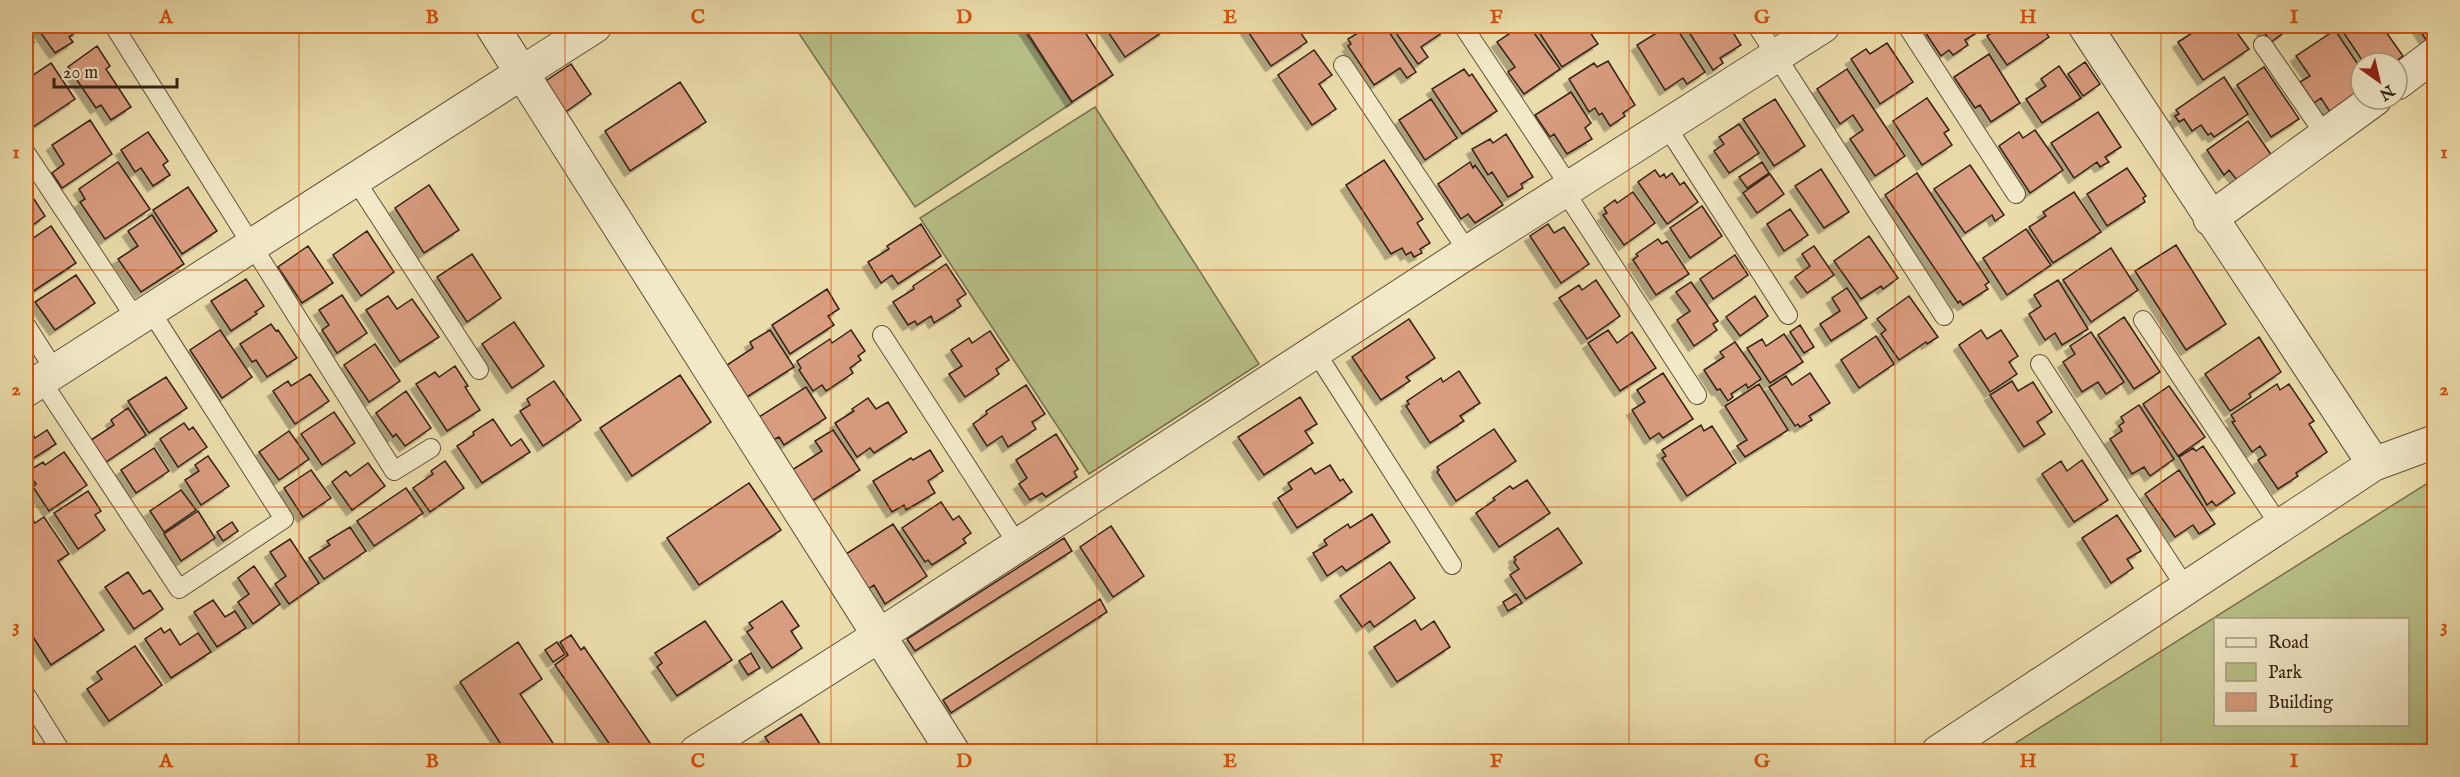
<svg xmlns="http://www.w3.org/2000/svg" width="2460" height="777" viewBox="0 0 2460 777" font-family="'IM FELL English',serif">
  <defs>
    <filter id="shadow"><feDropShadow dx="-5.5" dy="5.5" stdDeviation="0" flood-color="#0004"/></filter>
  </defs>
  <rect width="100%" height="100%" fill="#ebddab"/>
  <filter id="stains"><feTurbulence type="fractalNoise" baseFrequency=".00333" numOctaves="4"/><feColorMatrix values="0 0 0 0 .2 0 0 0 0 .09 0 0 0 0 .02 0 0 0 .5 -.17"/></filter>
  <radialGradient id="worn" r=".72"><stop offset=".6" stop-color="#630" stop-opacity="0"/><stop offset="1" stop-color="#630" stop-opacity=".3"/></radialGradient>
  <path fill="#b8c088" stroke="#767050" stroke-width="1.5" fill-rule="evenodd" d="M794,26H1021L1072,103L915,207Z
    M1095,107L1259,364L1089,474L920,218Z
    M2434,479V751H2003ZM2216,620H2408V724H2216Z"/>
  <path fill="#d89c7f" stroke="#352117" stroke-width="1.5" filter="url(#shadow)" d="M36,26H76L79,30L69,37L73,42L55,53Z
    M1023,26H1081L1113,75L1072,102Z
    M1104,26H1162L1165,30L1125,57Z
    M1246,26H1296L1307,42L1271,66L1245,27Z
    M1369,26H1385L1416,72L1407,78L1400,68L1374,85L1348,46L1351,44L1348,39Z
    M1391,26H1443L1446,30L1421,47L1428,57L1418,64Z
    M1521,26H1529L1560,69L1524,94L1508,72L1515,67L1497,42Z
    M1535,26H1586L1598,44L1562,67Z
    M1668,26H1675L1705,72L1687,84L1683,78L1665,90L1637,45Z
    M1693,26H1729L1741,45L1720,58L1723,63L1713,70L1687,29Z
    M1921,26H1969L1975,34L1965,40L1968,45L1953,55L1949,50L1941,56Z
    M2002,26H2041L2049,37L2007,65L1987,36Z
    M2203,26H2232L2249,49L2203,80L2178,42Z
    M2260,26H2282L2286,31L2271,42Z
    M2339,26H2390L2391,28L2386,32L2403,56L2393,63H2364Z
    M2417,26H2434V35L2426,40Z
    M26,30L34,42L28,46L30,49L26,53Z
    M2335,30L2361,69V90L2330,112L2321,98L2314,103L2300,82L2310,76L2296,56Z
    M1887,43L1913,82L1880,104L1851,59L1866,49L1870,54Z
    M97,46L110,66L106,69L131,107L111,120L101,105L96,108L68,67Z
    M1314,50L1332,75L1319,84L1336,109L1312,125L1278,75Z
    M1989,54L2020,103L1991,122L1980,105L1975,108L1954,77Z
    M1608,61L1635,105L1623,113L1625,116L1610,126L1602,113L1599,115L1595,108L1589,112L1569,79L1594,63L1597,67Z
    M2085,62L2100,84L2083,96L2068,74Z
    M51,63L75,99L27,131L26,129V80Z
    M571,64L591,94L564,113L544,82Z
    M2059,66L2081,98L2042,123L2026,99L2046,86L2041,79Z
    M2264,67L2299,119L2271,137L2237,85Z
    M1464,69L1469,76L1472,74L1497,111L1462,134L1432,89Z
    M1847,69L1905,156L1875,176L1850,139L1863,130L1853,115L1840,124L1817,89Z
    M2224,77L2248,114L2214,137L2211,133L2208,135L2201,125L2192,131L2184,119L2179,122L2175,116L2179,114L2176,110Z
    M680,82L706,122L630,171L605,131Z
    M1571,92L1591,123L1585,128L1592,139L1567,154L1554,134L1550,137L1535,115Z
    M1927,98L1949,130L1944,133L1952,145L1922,165L1893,121Z
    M1431,99L1457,138L1425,160L1399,120Z
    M1775,99L1805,146L1774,166L1743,119Z
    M2098,112L2121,147L2105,157L2109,162L2100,167L2097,162L2074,178L2051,143Z
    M90,120L112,154L62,188L52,173L64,164L52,145Z
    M2248,121L2272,156L2237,180L2229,170L2224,175L2207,150Z
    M1739,124L1759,153L1729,173L1714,151L1724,144L1719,137Z
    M2035,130L2063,170L2030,193L1999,146L2019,132L2023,138Z
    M148,132L168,161L163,165L170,175L153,186L141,168L135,172L121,150Z
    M1506,134L1533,177L1521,184L1523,188L1508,197L1492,172L1488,175L1472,149L1490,139L1493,143Z
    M1384,160L1423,219L1417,223L1430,243L1420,249L1422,253L1414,257L1411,252L1406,255L1402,248L1391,254L1346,185Z
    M118,162L150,209L105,239L80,202L85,199L79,189Z
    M1470,162L1473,168L1475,165L1503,205L1475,223L1468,214L1461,219L1438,184Z
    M1762,162L1769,173L1747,188L1739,177Z
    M1970,165L2004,215L1995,221L1992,215L1965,233L1934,189Z
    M2127,168L2146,196L2143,198L2145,202L2107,226L2087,194Z
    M1821,169L1849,212L1824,228L1795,186Z
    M1655,170L1660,177L1664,174L1666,178L1672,173L1680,185L1684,182L1698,202L1667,224L1638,182Z
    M1917,173L1989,282L1985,285L1988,289L1963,305L1960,301L1958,303L1885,195Z
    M1770,174L1784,194L1757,213L1743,193Z
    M429,185L459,230L424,253L395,208Z
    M26,187L45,216L26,230Z
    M188,187L217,231L182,254L153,210Z
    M1633,192L1655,223L1624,245L1603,215L1607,213L1604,208L1615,200L1617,203Z
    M2074,192L2101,232L2053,263L2029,227L2046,216L2043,212Z
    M1702,206L1722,236L1690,258L1670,228Z
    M1790,209L1808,235L1784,251L1767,224Z
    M152,215L184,264L141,292L118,259L138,246L128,231Z
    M921,224L941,256L898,284L892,275L881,283L868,262L889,249L887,246Z
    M1548,224L1554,233L1564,227L1589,264L1561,283L1530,236Z
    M51,226L76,263L26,296V243Z
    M2026,229L2051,265L2007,295L1983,258Z
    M367,231L394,272L361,296L333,255Z
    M1869,236L1898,278L1883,289L1881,286L1861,299L1834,261Z
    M1658,239L1662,244L1667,241L1689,274L1656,295L1633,260L1638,256L1636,254Z
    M2176,245L2226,324L2186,350L2135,271Z
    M308,246L333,283L302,303L278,267Z
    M1814,246L1834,275L1807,293L1795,277L1810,266L1802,254Z
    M2111,248L2138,290L2091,322L2063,280Z
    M472,254L501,298L467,322L437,277Z
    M1735,255L1748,275L1713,299L1700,279Z
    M946,264L966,294L957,300L961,306L934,323L931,316L917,325L915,321L908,325L893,302L914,289L913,286Z
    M76,275L95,303L55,330L35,302Z
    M246,279L264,306L255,312L257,314L231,331L211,301Z
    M1596,280L1620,316L1587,339L1559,298L1579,285L1582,290Z
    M2058,280L2088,329L2062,345L2055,333L2045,340L2029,314L2041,306L2034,295Z
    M1691,282L1718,321L1713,324L1717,330L1694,346L1677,320L1690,311L1676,292Z
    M1847,288L1867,318L1831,341L1820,324L1840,311L1832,298Z
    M827,289L839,309L828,316L834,325L790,354L772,325Z
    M342,295L367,333L337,353L322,330L329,325L319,310Z
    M388,296L397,309L412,299L439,337L400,362L366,310Z
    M1755,296L1768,316L1740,336L1726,317Z
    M1909,296L1938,337L1927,344L1926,342L1899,360L1881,334L1886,330L1877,319Z
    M2124,317L2160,372L2134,389L2098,335Z
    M1409,319L1435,358L1406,377L1410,381L1381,400L1352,357Z
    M514,322L544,366L512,388L482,344Z
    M271,324L276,331L278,330L297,358L267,377L256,360L252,362L240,344Z
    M1800,325L1814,347L1804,353L1790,332Z
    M220,330L252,377L222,398L190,350Z
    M770,330L794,367L747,397L727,365L753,348L750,342Z
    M851,330L865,351L858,356L861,360L850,368L853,373L826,391L822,385L813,391L799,370L801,368L797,361L830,339L832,343Z
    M1608,330L1617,343L1632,332L1656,368L1620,391L1588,343Z
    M1981,330L1987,339L2001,330L2018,356L2009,362L2017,374L1990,392L1959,345Z
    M990,331L1009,360L996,369L999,374L965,397L949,374L962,366L951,350L969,338L972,343Z
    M2091,332L2124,382L2106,394L2098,382L2082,392L2063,362L2075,354L2070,346Z
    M1784,334L1803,362L1770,383L1747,348L1762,339L1766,346Z
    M1876,336L1894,364L1859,388L1841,360Z
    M2259,337L2281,372L2249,394L2251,397L2230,411L2205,374Z
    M1735,342L1761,379L1748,388L1746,384L1731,394L1733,397L1728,401L1720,389L1717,390L1704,370L1724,357L1720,352Z
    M375,344L400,381L369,402L344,365Z
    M455,366L468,386L465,387L480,410L447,431L416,384L435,372L439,377Z
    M1459,371L1480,403L1460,416L1464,421L1430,443L1406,406L1409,404L1407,401L1441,378L1443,382Z
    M1663,373L1693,419L1663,438L1659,433L1650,439L1632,410L1645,402L1637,390Z
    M1810,373L1830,403L1809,416L1812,420L1800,427L1798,424L1795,426L1769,387L1786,376L1792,385Z
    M310,374L329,401L295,424L273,391L288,381L291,386Z
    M680,375L711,422L632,476L600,428Z
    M166,377L187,408L149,433L128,401Z
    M554,381L581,420L543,446L520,411L530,405L527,399Z
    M2012,381L2018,391L2033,382L2052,412L2037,422L2045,434L2024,447L1990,395Z
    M1759,384L1788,430L1745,457L1737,446L1747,440L1725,406Z
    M2277,384L2280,390L2289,384L2314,421L2309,424L2327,452L2296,473L2298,476L2278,489L2258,460L2266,455L2260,446L2252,452L2232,422L2235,421L2231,415Z
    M1026,385L1045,414L1032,422L1036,429L1008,447L1002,436L987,446L973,424L987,414L986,411Z
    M2169,386L2205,437L2178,456L2143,404Z
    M806,387L826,418L784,445L779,437L773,440L759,417Z
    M406,391L431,428L405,446L396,434L393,437L376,413Z
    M1300,397L1317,424L1305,431L1313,443L1264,475L1238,437Z
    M868,398L876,409L888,402L907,432L874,453L870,448L857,457L835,423L854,411L852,409Z
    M2139,405L2174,459L2150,476L2144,467L2132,474L2110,439L2122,431L2119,426L2124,422L2121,417Z
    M128,408L146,435L106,462L91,440L114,425L111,420Z
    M334,412L355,443L322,465L301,434Z
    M493,419L511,446L521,439L530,452L482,483L457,446L474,435L473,432Z
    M26,423L35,438L47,430L56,444L26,463Z
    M184,423L189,430L193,427L207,447L178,467L160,439Z
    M1701,425L1704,431L1712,426L1736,463L1687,496L1662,458L1666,456L1662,450Z
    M1494,429L1516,461L1456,501L1437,472L1439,470L1437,467Z
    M833,430L860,470L812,501L792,470L822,451L815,441Z
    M289,431L309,459L279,480L259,452Z
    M1056,434L1078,469L1074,472L1077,477L1046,497L1042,493L1030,500L1019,484L1027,478L1016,460Z
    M2203,446L2235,493L2216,506L2212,501L2207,505L2179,457L2193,448L2196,451Z
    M154,448L169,471L136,493L121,470Z
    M930,450L943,471L928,481L935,493L906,510L904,505L892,512L873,481L911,458L913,460Z
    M64,452L87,485L49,511L33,487L36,484L27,472L43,462L45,465Z
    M208,456L229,486L201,505L185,480L199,471L195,465Z
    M2082,460L2108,500L2074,522L2042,474L2061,461L2067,471Z
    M445,461L464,488L430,512L413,488L433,474L431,471Z
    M368,463L385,486L352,510L332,482L346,471L350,476Z
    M1330,465L1340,481L1343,479L1352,492L1297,528L1278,498L1292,489L1288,483L1311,468L1315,474Z
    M311,470L331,498L303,517L284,488Z
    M2179,470L2215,524L2199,534L2193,525L2175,537L2145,494Z
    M1527,480L1550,513L1499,547L1476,513L1495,500L1493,498L1510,486L1513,489Z
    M749,483L781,530L699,585L667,538Z
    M406,488L423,513L374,546L357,521Z
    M181,490L196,510L164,532L150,511Z
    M88,491L101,511L95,515L105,530L78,549L54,513Z
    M941,502L953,520L959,516L971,533L963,539L966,543L932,565L928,560L925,562L902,528Z
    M198,511L215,538L181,561L164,534Z
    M1372,514L1390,542L1346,571L1342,566L1327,576L1313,553L1327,545L1324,540L1348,524L1350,528Z
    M2117,515L2141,551L2127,559L2133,568L2111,583L2082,538Z
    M31,516L35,523L44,517L69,554L58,561L104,630L51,665L26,626V520Z
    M232,522L238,531L223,541L217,532Z
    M893,524L927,576L885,604L874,585L868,589L846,554Z
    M1111,526L1144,576L1113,597L1080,547Z
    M350,527L366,551L324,579L309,558L330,545L327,541Z
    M1558,528L1582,563L1526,599L1510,575L1519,569L1514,562L1516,560L1514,557Z
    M1064,538L1072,551L915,651L907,639Z
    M290,539L319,583L289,604L275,584L286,576L270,552Z
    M1390,562L1415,598L1374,627L1370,621L1362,627L1340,596Z
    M254,566L280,604L253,624L238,602L249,594L238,578Z
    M128,572L143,594L150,590L163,609L134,629L105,587Z
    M1516,594L1522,603L1508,611L1503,602Z
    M1100,599L1107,612L951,713L943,700Z
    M213,600L225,617L235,611L246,628L217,647L194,612Z
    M782,601L799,626L791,631L802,648L772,668L747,632L753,628L749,623Z
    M1415,620L1421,630L1434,621L1450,647L1397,682L1374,647Z
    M705,621L732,660L677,696L657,667L662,663L655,653Z
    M161,628L164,633L170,629L180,645L198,633L211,652L171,678L145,639Z
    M571,635L581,650L584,647L650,743L643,748L646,752H615L555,665L568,655L560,642Z
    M518,642L542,679L520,694L559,752H506L460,682Z
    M557,642L565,654L553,662L545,650Z
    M135,646L162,685L109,721L87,689L102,679L97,672Z
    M751,653L760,668L748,675L739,661Z
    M801,714L825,752H775L765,737Z
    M26,730L39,750L37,752H26Z"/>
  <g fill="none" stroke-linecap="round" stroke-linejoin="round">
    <g stroke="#62503c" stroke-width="20">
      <path id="service" d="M114,26L394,471L431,448
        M1463,26L1570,187
        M1757,26L1944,316
        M1907,26L2016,194
        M2263,45L2325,135
        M1343,65L1468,252
        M1667,127L1788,315
        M26,153L136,319
        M354,178L479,370
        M1564,190L1697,395
        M2143,320L2280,526
        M26,325L55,371
        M882,335L1018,545
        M1315,351L1452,565
        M2040,364L2186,588
        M41,380L179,589L284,519L150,310
        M26,695L59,748"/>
    </g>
    <g stroke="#62503c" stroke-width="35">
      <path id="minor" d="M492,26L953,752
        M2085,26L2374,464
        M2397,83L2434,55
        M2210,219L2375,99
        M26,390L595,26
        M696,752L880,635L1468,252L1823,26
        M1938,752L2374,464L2434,442"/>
    </g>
    <use href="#service" stroke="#f2e9c8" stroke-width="18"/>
    <use href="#minor" stroke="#f2e9c8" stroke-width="33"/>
  </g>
  <path fill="none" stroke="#d6530d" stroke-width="1.5" stroke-opacity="0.55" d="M299,26V752M565,26V752M831,26V752M1097,26V752M1363,26V752M1629,26V752M1895,26V752M2161,26V752M26,270H2434M26,507H2434"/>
  <rect width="2460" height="777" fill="none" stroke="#ebddab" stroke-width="66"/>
  <rect x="2214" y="618" width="195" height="108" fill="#f2e9c8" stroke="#a69981" stroke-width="1.5"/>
  <rect x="2226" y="638" width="30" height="9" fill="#f2e9c8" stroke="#a69981" stroke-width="1.5"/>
  <text x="2268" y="648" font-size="18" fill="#352117">Road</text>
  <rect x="2226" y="663" width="30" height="18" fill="#b8c088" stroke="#a69981" stroke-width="1.5"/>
  <text x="2268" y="678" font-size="18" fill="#352117">Park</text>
  <rect x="2226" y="693" width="30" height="18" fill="#d89c7f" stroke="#a69981" stroke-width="1.5"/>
  <text x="2268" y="708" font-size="18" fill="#352117">Building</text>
  <g transform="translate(2379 81) rotate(146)"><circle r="28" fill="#f2e9c8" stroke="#a69981" stroke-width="1.5"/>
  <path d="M0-4.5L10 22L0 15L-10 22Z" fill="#8f2418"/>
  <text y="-9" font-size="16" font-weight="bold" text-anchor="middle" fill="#352117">N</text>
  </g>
  <path d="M54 78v9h123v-9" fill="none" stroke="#352117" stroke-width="3"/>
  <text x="63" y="78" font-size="18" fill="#352117" stroke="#f2e9c8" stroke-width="4.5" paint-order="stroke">20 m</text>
  <rect x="33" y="33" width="2394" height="711" fill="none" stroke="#d6530d" stroke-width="2"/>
  <g font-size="20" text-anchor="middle" font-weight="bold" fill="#d6530d">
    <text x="166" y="23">A</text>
    <text x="432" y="23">B</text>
    <text x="698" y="23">C</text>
    <text x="964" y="23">D</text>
    <text x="1230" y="23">E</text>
    <text x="1496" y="23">F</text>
    <text x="1762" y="23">G</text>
    <text x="2028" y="23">H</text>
    <text x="2294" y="23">I</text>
    <text x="16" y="158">1</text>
    <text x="2444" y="158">1</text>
    <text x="16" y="395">2</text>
    <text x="2444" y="395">2</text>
    <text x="16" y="632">3</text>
    <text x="2444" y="632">3</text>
    <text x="166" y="767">A</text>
    <text x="432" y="767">B</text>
    <text x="698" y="767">C</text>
    <text x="964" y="767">D</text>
    <text x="1230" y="767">E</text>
    <text x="1496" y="767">F</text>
    <text x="1762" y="767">G</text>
    <text x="2028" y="767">H</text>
    <text x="2294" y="767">I</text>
  </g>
  <rect width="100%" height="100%" filter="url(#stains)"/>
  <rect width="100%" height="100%" fill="url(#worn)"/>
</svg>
